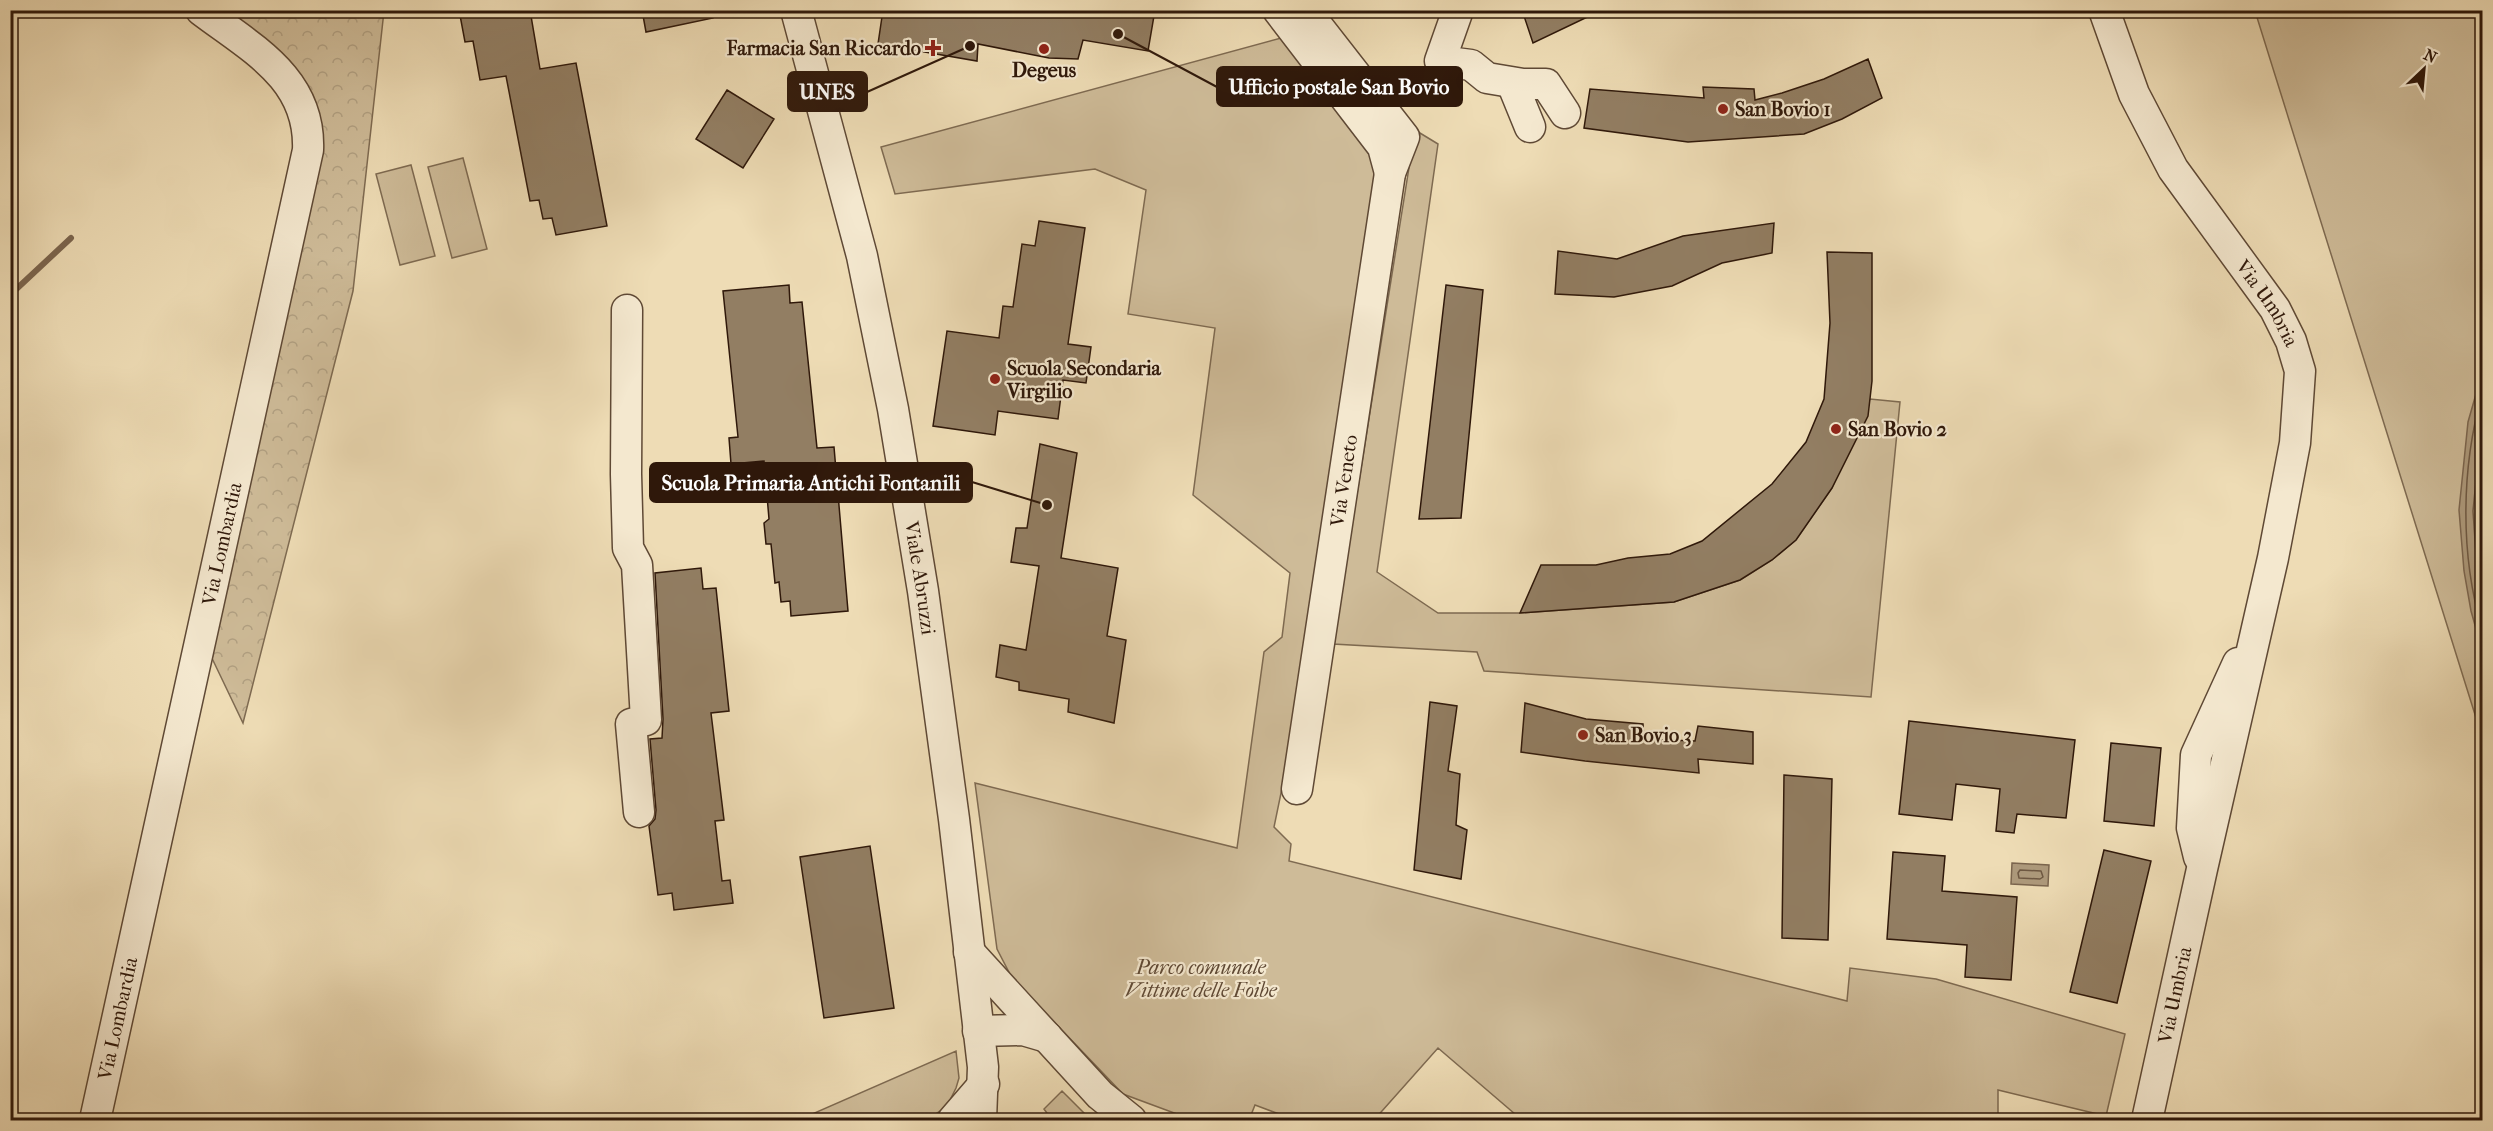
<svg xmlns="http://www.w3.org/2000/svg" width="2493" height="1131" viewBox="0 0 2493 1131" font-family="'IM FELL French Canon',serif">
  <defs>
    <pattern id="forest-crowns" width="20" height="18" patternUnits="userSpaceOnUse" patternTransform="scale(1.5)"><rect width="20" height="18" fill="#cebb98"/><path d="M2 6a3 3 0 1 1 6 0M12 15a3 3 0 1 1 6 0" fill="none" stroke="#b1a082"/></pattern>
  </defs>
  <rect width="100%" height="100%" fill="#eedcb5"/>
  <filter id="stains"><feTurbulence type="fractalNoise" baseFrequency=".00333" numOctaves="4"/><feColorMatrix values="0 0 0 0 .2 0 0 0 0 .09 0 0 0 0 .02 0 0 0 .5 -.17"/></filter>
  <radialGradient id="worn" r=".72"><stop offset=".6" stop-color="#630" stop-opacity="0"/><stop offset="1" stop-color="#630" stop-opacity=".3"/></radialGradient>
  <path fill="#cebb98" stroke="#7e6a51" stroke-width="1.5" d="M2255,11H2482V737Z
    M1281,38L1377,157L1287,764L1274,827L1291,844L1289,861L1847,1001L1850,968L1936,979L2125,1034L2106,1116L1998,1090V1120H1522L1438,1048L1374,1120H1295L1255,1105L1249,1120H1193L1123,1094L1012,978L997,949L975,783L1237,848L1264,652L1282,637L1290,573L1193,495L1215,328L1128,314L1146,190L1095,169L895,194L881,147Z
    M1415,130L1438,144L1377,572L1438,613H1520L1674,602L1740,580L1772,560L1796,540L1832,488L1870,399L1900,402L1871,697L1484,671L1477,652L1333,644Z
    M463,158L487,249L452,258L428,167Z
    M411,165L435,256L400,265L376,174Z
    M956,1051L959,1078L956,1088L947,1106L927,1120H802L803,1118Z
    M1062,1091L1091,1120H1052L1044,1109Z"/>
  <path fill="url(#forest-crowns)" stroke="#7e6a51" stroke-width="1.5" d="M214,11H384L353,291L243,723L209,652L320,146Z"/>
  <path fill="#ad997b" stroke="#7b654e" stroke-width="1.5" d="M2482,373V650L2471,611L2464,571L2459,510L2468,422Z
    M2012,863L2049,865L2048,886L2011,884Z"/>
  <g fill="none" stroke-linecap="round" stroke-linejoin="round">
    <path stroke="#6e5842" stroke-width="1.5" d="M2482,394C2461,469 2460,554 2482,629
      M2482,421L2473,511L2477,569L2482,599
      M2020,870L2041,871L2043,877L2040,879L2019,878L2018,873Z"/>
    <path stroke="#7b654e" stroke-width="6" d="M10,295L71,238"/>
  </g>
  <path fill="#927e63" stroke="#2f180a" stroke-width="1.5" d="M459,10H530L540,69L576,63L607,226L556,235L552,218L543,219L539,200L530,201L506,76L480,80L473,41L465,42Z
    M642,10H712L713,18L646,32Z
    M883,10H1155L1148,51L1083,40L1078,59L1049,58L978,44L977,61L878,44Z
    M1522,10H1602L1533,43Z
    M1868,59L1882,98L1842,119L1804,134L1688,142L1584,128L1590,89L1704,98L1703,87L1754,89L1755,100L1782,93L1824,79Z
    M727,90L774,119L743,168L696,139Z
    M1039,221L1085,228L1068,344L1091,347L1086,383L1063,380L1058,419L998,411L995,435L933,426L947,331L999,338L1003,306L1013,307L1022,244L1035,246Z
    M1774,223L1772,253L1722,263L1672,286L1614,297L1555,294L1558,251L1617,259L1683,236Z
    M1827,252L1872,253V381L1868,416L1832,488L1796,540L1772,560L1740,580L1674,602L1520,613L1541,565H1596L1628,558L1670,554L1702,541L1772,484L1806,442L1824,399L1830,323Z
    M789,285L790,303L802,302L817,448L834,447L848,611L791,616L790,601L781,602L779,582L775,583L771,544H766L764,523L769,519L764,461L731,464L729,438L738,437L723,291Z
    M1446,285L1483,290L1461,518L1419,519Z
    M1040,444L1077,453L1061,558L1118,568L1107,636L1126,640L1114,723L1068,712L1069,699L1019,690V682L996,677L1000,645L1026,650L1039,566L1011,562L1016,528H1027Z
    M701,568L703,589L716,588L729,711L711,713L724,820L715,821L722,881L730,880L733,903L674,910L672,893L658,895L649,826L655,819L656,810L650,739L662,738L663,719L655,573Z
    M1430,702L1457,706L1448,771L1460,774L1456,825L1467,830L1461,879L1414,870Z
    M1525,703L1586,719L1643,724L1644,739L1695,741L1698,726L1753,732V764L1698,759L1699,773L1585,761L1521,752Z
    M1909,721L2075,740L2066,818L2017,814L2014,833L1996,831L2000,789L1956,784L1952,820L1899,814Z
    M2111,743L2161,748L2154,826L2104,821Z
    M1784,775L1832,779L1828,940L1782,938Z
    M870,846L894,1008L824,1018L800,857Z
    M2104,850L2151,861L2117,1003L2070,992Z
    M1893,852L1945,856L1942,891L2017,897L2011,980L1965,977L1967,945L1887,939Z"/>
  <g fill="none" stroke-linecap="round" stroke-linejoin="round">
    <g stroke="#5f4935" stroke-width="33">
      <g id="minor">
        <path id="s1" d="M796,10L862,256L893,409L923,591L954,819L983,1067L981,1120"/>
        <path d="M1278,10L1383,147L1390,173"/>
        <path d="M1458,10L1440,61L1471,65L1487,78L1523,84H1546L1565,113"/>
        <path id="s2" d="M2104,10L2134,94L2173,169L2275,309L2291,341L2300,371L2295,443L2273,558L2202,869L2147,1120"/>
        <path d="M1512,83L1530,127"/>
        <path d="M627,310L626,474L628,548L637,565L646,720L631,724L639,812"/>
        <path id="s3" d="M1297,789L1390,173L1404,137L1305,10"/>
        <path d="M2199,857L2192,828L2196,755L2238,663"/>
        <path d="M969,952L1100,1095L1131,1120"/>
        <path d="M978,1031L1023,1030L1047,1037"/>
        <path id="s4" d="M95,1120L308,150C311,78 251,48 201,10"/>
        <path d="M953,1120L984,1084"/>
      </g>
    </g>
    <use href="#minor" stroke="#f4e8cf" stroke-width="30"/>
  </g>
  <g fill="#8f2418" stroke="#f4e8cf" stroke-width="2">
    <path d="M930 39h6v6h6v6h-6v6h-6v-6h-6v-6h6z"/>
    <circle cx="1044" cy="49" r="6"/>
    <circle cx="1723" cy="109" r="6"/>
    <circle cx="995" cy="379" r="6"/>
    <circle cx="1836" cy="429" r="6"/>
    <circle cx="1583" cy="735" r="6"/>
  </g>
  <g text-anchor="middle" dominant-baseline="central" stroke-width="4.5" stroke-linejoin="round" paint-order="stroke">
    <g font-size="20" font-weight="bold" fill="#2f180a" stroke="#f4e8cf" text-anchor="start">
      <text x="921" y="48" text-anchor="end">Farmacia San Riccardo</text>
      <text x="1044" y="70" text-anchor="middle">Degeus</text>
      <text x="1735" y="109">San Bovio 1</text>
      <text x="1007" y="368">Scuola Secondaria<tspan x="1007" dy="23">Virgilio</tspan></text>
      <text x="1848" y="429">San Bovio 2</text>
      <text x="1595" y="735">San Bovio 3</text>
    </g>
    <g font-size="20" fill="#2f180a" stroke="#f4e8cf">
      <text stroke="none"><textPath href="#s2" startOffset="338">Via Umbria</textPath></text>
      <text stroke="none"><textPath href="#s3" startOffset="312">Via Veneto</textPath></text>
      <text stroke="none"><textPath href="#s4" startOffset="590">Via Lombardia</textPath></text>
      <text stroke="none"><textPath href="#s1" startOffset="582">Viale Abruzzi</textPath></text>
      <text transform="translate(2175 995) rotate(-78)">Via Umbria</text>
      <text stroke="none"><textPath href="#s4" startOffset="104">Via Lombardia</textPath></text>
    </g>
    <g font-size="20" font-style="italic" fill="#5f4935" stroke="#f4e8cf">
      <text x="1201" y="967">Parco comunale<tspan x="1201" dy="23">Vittime delle Foibe</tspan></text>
    </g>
  </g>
  <path fill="none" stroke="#2f180a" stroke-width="2" d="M1118 34L1217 87M970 46L867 92M1047 505L972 482"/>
  <g fill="#2f180a" stroke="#f4e8cf" stroke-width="2">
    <circle cx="1118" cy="34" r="6"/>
    <circle cx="970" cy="46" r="6"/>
    <circle cx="1047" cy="505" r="6"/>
  </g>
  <g fill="#2f180a" stroke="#2f180a" stroke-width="2">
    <rect x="1217" y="67" width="245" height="39" rx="6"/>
    <rect x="788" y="72" width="79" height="39" rx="6"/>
    <rect x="650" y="463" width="322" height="39" rx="6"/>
  </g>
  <g font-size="21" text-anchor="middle" font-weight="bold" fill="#fff">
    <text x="1339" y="94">Ufficio postale San Bovio</text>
    <text x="827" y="99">UNES</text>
    <text x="811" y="490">Scuola Primaria Antichi Fontanili</text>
  </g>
  <rect width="2493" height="1131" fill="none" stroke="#eedcb5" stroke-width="36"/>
  <rect x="12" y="12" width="2469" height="1107" fill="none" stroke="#2f180a" stroke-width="3"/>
  <rect x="18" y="18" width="2457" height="1095" fill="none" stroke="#2f180a" stroke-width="1.5"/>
  <g transform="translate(2424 69) rotate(26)" stroke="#f4e8cf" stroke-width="4.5" paint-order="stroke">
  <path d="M0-4.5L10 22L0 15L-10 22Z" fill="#2f180a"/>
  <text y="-9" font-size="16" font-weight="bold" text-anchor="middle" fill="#2f180a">N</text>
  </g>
  <rect width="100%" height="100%" filter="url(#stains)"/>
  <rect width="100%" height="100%" fill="url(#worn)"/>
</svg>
